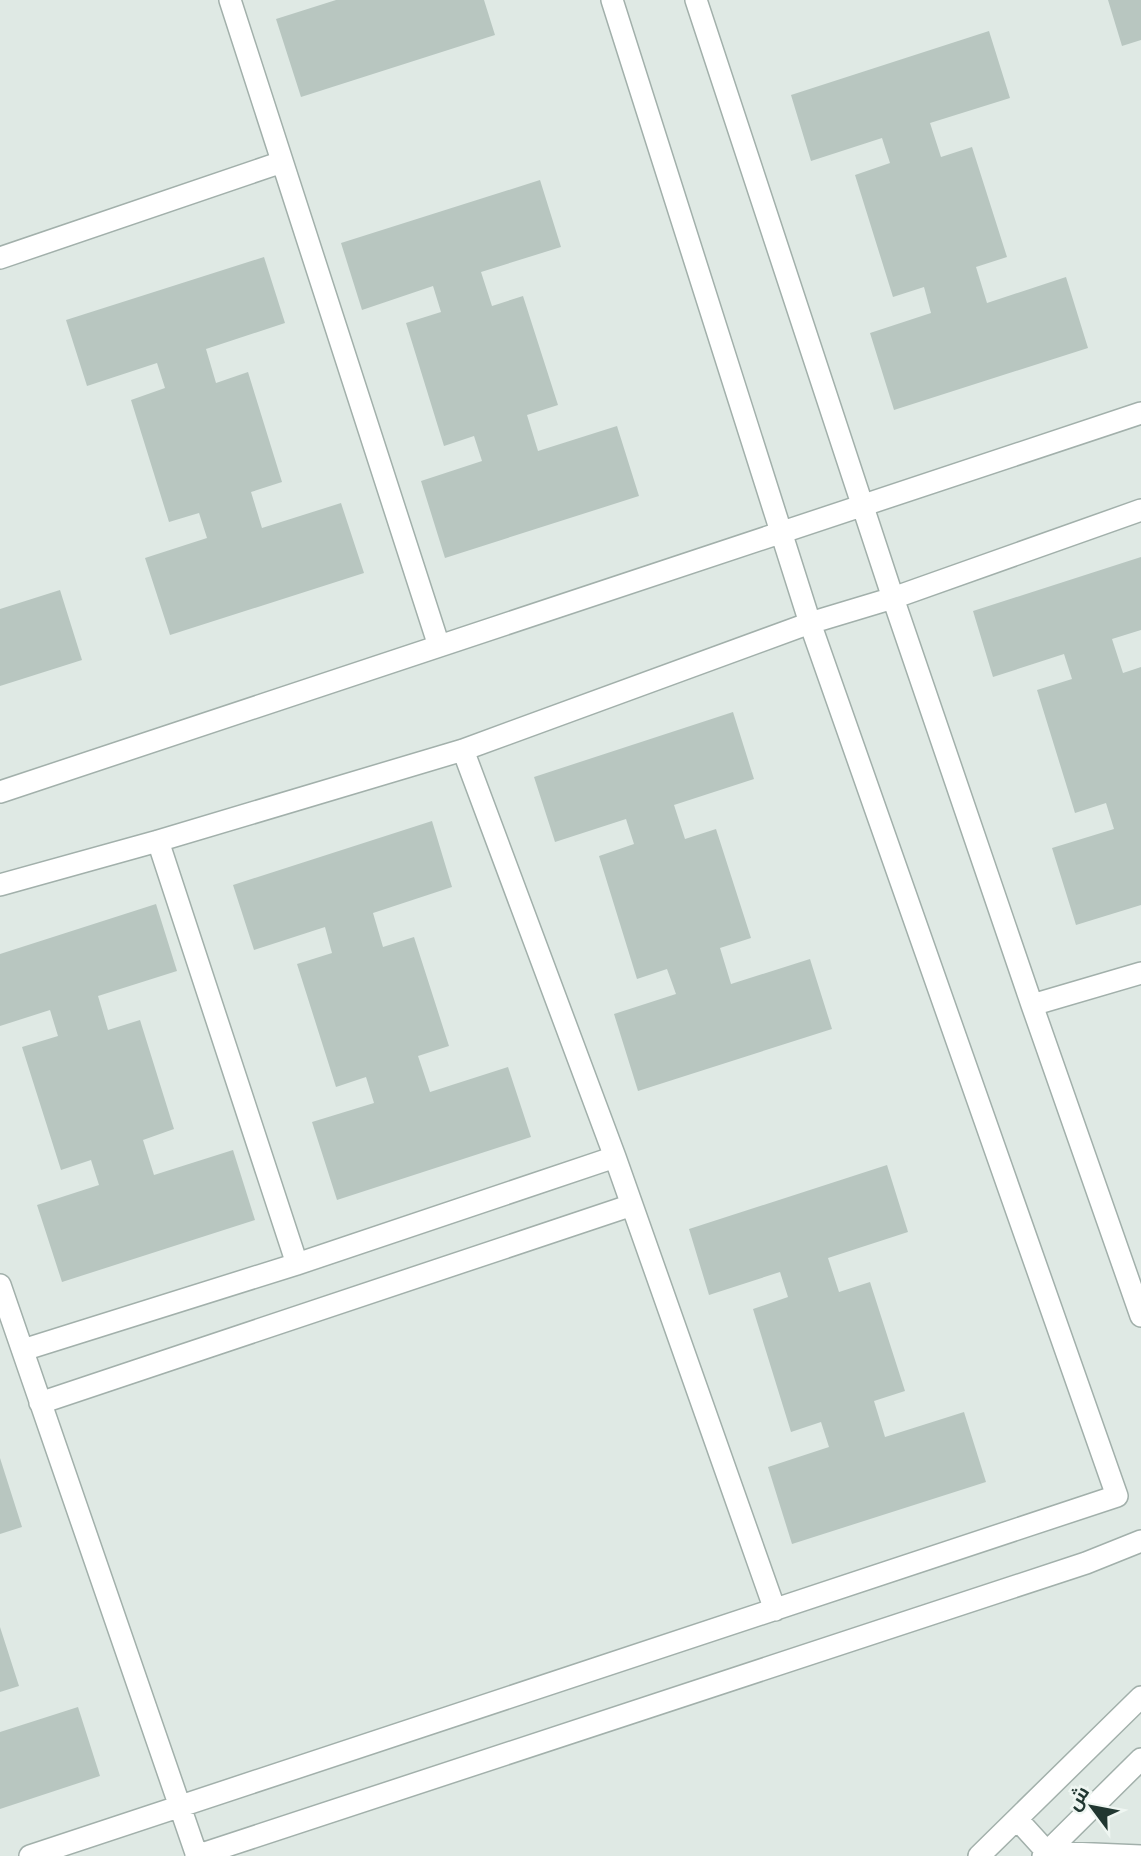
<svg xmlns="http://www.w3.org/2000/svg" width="1141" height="1856" viewBox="0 0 1141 1856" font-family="Quicksand,Cairo,sans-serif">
  <rect width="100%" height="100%" fill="#dfe9e4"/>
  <path fill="#b8c6c0" d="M336,0H484L495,35L301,97L276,19Z
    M1108,0H1141V40L1122,46Z
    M989,31L1010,98L930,123L941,157L972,147L1007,257L976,267L987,303L1066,277L1088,348L894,410L870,333L931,313L924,287L893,297L855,175L890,163L882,138L811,161L791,95Z
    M540,180L561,247L481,272L492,306L523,296L558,405L527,415L538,451L617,426L639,496L445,558L421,481L482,461L474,436L444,446L406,323L441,312L433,286L362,310L341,243Z
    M264,257L285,323L206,349L216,383L248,372L282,482L251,492L262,528L341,503L364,573L170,635L145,558L207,538L199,513L169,522L131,400L165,388L157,363L87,386L66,320Z
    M1141,557V630L1112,639L1123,673L1141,667V905L1076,925L1052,848L1114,829L1106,803L1075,813L1037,690L1072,679L1064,654L993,677L973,611Z
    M60,590L82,660L0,686V609Z
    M733,712L754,779L674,805L685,839L716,829L751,938L720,948L731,984L810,959L832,1029L638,1091L614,1014L676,994L667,969L637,979L599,856L634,844L626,819L555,842L534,777Z
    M432,821L452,887L373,913L383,947L414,937L449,1046L418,1056L430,1092L508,1067L531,1137L337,1200L312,1122L374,1103L366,1077L336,1087L297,964L332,953L325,927L254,950L233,885Z
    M156,904L177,971L98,996L108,1030L140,1020L174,1129L143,1140L154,1175L233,1150L255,1220L62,1282L37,1205L99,1185L91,1160L61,1170L22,1047L58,1036L50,1010L0,1026V954Z
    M887,1165L908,1232L828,1258L839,1292L870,1282L905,1391L874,1401L885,1437L964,1412L986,1482L792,1544L768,1467L829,1447L821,1422L791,1432L753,1309L788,1297L780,1272L709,1295L689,1229Z
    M0,1458L22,1527L0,1534Z
    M0,1627L19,1686L0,1692Z
    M78,1707L100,1776L0,1809V1732Z"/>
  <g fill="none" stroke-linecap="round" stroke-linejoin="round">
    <g stroke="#a2b0ab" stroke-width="24">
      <path id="minor" d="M230,0L439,646
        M696,0L893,598L1032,1005L1141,1316
        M0,258L282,162
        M463,750L615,1157L775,1610
        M0,792L1141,413
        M158,841L297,1264
        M0,885L158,841L463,750L810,623L893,598L1141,510
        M1032,1005L1141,973
        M0,1285L197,1856
        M23,1350L297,1264L615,1157
        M40,1403L632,1205
        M1017,1819L1047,1852L1141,1856
        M30,1856L1117,1496L810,623L612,0
        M196,1856L1086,1563L1141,1541
        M979,1856L1141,1697
        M1043,1856L1141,1759"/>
    </g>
    <use href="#minor" stroke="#fff" stroke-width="21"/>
  </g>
  <g transform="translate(1092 1807) rotate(302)" stroke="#eff6f2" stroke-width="5" paint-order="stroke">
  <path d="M0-5L12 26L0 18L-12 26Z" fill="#213731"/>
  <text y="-10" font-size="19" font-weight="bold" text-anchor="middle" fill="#213731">ش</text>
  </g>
</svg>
